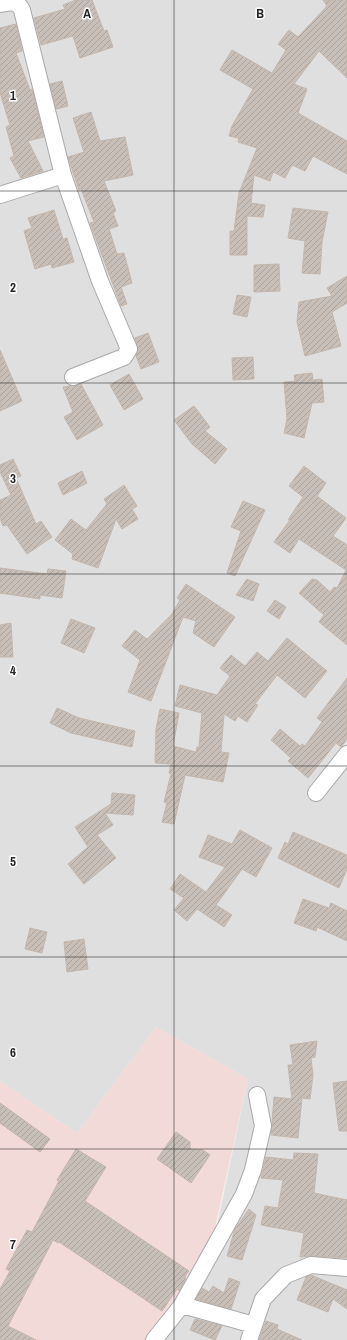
<svg xmlns="http://www.w3.org/2000/svg" width="347" height="1340" viewBox="0 0 347 1340" font-family="'Archivo Narrow',sans-serif">
  <defs>
    <pattern id="building-hatch" width="6" height="6" patternUnits="userSpaceOnUse"><rect width="6" height="6" fill="#c7bfb8"/><path d="M-1 1l2-2M0 6l6-6M5 7l2-2" fill="none" stroke="#aba49e"/></pattern>
  </defs>
  <rect width="100%" height="100%" fill="#f2efe9"/>
  <path fill="#e0dfdf" d="M0,0H347V1340H154L211,1255L248,1079L156,1027L77,1133L0,1081Z"/>
  <path fill="#f2dad9" d="M156,1027L248,1079L209,1254L152,1340H0V1081L77,1133Z"/>
  <path fill="url(#building-hatch)" stroke="#c4b6ab" d="M76,0H92L104,31L107,30L113,47L80,58L73,36L41,45L34,18L65,9L63,5Z
    M323,0H347V78L319,51L294,84L307,89L298,113L347,141V174L313,156L305,171L292,165L285,178L273,172L270,181L254,175L251,203L265,205L263,217L247,216V255H230V231H234L239,193L257,148L238,142L239,138L229,136L232,126L253,89L220,70L232,50L272,73L286,50L278,44L289,30L298,37L327,6Z
    M16,24L22,51L16,53L30,90L32,89L44,137L28,141L43,171L21,178L10,158L14,156L6,127L10,125L0,93V28Z
    M62,81L68,106L56,109L50,84Z
    M91,112L100,141L125,137L133,175L104,181L116,211L113,213L118,226L109,229L117,254L124,253L132,283L121,287L127,304L121,306L90,223L94,222L81,189L79,190L68,157L84,152L73,118Z
    M293,208L328,212L322,242L320,274L302,273L305,241L288,238Z
    M54,210L63,239L67,238L74,262L52,268L51,264L35,269L24,231L32,228L28,218Z
    M279,264L280,291L254,292V265Z
    M347,276V303L332,312L341,346L305,356L297,322L299,302L332,296L327,288Z
    M237,295L251,297L247,317L233,314Z
    M148,333L159,362L141,369L136,356L138,349L135,338Z
    M0,350L22,401L0,411Z
    M253,357L254,379L233,380L232,358Z
    M312,373L313,380L322,379L324,402L312,403L304,438L284,433L287,419L284,382L295,381L294,375Z
    M129,374L143,399L124,410L110,385Z
    M81,384L103,425L77,440L64,417L73,412L63,387Z
    M194,406L210,427L205,431L227,449L215,464L192,444L174,420Z
    M13,459L21,476L16,478L36,524L41,521L52,537L27,554L7,525L3,526L0,518V500L11,495L0,472V465Z
    M304,466L326,483L317,496L346,518L333,536L347,545V645L319,622L324,615L299,593L312,579L317,580L330,592L334,587L337,588L346,570L299,539L290,553L274,542L290,520H288L303,497L289,486Z
    M82,471L87,483L63,495L58,483Z
    M124,485L137,506L132,509L138,519L122,529L116,519L98,568L72,559L73,554L55,540L71,519L86,530L107,504L104,499Z
    M243,501L265,510L235,576L227,573L241,531L231,527Z
    M0,568L47,574L48,569L66,571L62,598L40,595V599L0,593Z
    M247,579L259,584L253,601L236,595Z
    M186,584L235,617L214,647L193,633L196,621L183,617L151,701L128,692L140,660L122,646L135,630L147,639L172,614L180,600L177,598Z
    M275,600L286,607L279,619L267,611Z
    M71,619L95,628L84,653L61,643Z
    M11,623L13,657H0V625Z
    M287,638L327,671L305,698L277,675L255,704L258,705L247,722L238,716L235,721L224,714L221,752L229,753L223,782L185,775L174,824L162,822L167,803L164,802L171,774L169,773L171,764L155,763L156,729L160,709L179,713L173,746L196,752L197,747H199L202,713L175,706L180,685L217,695L230,676L220,668L231,655L245,666L257,652L268,661Z
    M347,678V739L341,747L336,743L308,778L288,761L291,758L271,740L280,729L300,746L302,744L305,746L322,722L317,718Z
    M57,708L79,718L135,731L132,747L71,733L50,723Z
    M112,793L135,795L133,815L105,813L113,825L97,835L116,858L84,884L68,864L88,847L75,827L111,804Z
    M240,830L272,848L256,877L242,869L216,905L232,915L224,927L197,909L187,921L174,910L184,898L170,889L180,874L206,892L225,867L199,857L208,835L232,844Z
    M293,832L347,855V869L339,888L278,858L285,842L288,844Z
    M303,899L329,908L331,903L347,911V941L317,927L316,931L294,923Z
    M30,928L47,932L42,953L25,949Z
    M84,939L88,969L67,972L64,942Z
    M317,1041L315,1057L311,1058L313,1075L310,1099L302,1098L298,1138L271,1135L274,1097L292,1099L288,1065H293L290,1045Z
    M347,1081V1131H339L333,1083Z
    M0,1103L50,1139L40,1152L0,1123Z
    M176,1132L190,1142V1149L203,1150L210,1155L191,1183L157,1159Z
    M76,1149L106,1167L85,1201L189,1271L185,1276L186,1278L179,1291L177,1289L162,1311L59,1242L58,1243L53,1240L8,1326L36,1340H0V1289L10,1271L6,1269L27,1230L32,1232L59,1181L57,1180Z
    M294,1153L318,1154L314,1193L347,1200V1258L312,1256L300,1257L304,1233L261,1225L265,1206L278,1208L283,1180L261,1178L266,1157L293,1160Z
    M249,1209L256,1215L242,1260L227,1256L235,1229Z
    M311,1275L347,1290V1309L333,1299L328,1312L297,1300L306,1277Z
    M229,1278L240,1282L231,1309L196,1299L202,1288L209,1292L213,1286L224,1293Z
    M195,1319L222,1326L215,1340L190,1330Z
    M266,1321L278,1325L277,1329L302,1340H259Z"/>
  <g fill="none" stroke-linecap="round" stroke-linejoin="round">
    <g stroke="#a9a9a9" stroke-width="18">
      <path id="street" d="M0,4C10,2 17,0 22,10L63,175L100,281L129,349L124,357L73,377
        M0,195L63,175
        M316,793L347,754
        M182,1305L254,1325
        M154,1340L182,1305L244,1194L253,1170L263,1126L257,1095
        M249,1340L263,1299L286,1275L311,1265L347,1268"/>
    </g>
    <use href="#street" stroke="#fff" stroke-width="16"/>
  </g>
  <path fill="none" stroke="#222" stroke-width="1" stroke-opacity="0.55" d="M174,0V1340M0,191H347M0,383H347M0,574H347M0,766H347M0,957H347M0,1149H347"/>
  <g font-size="13" text-anchor="middle" font-weight="bold" fill="#222" stroke="#fff" stroke-width="3" stroke-linejoin="round" paint-order="stroke">
    <text x="87" y="18">A</text>
    <text x="260" y="18">B</text>
    <text x="13" y="100">1</text>
    <text x="13" y="292">2</text>
    <text x="13" y="483">3</text>
    <text x="13" y="675">4</text>
    <text x="13" y="866">5</text>
    <text x="13" y="1057">6</text>
    <text x="13" y="1249">7</text>
  </g>
</svg>
